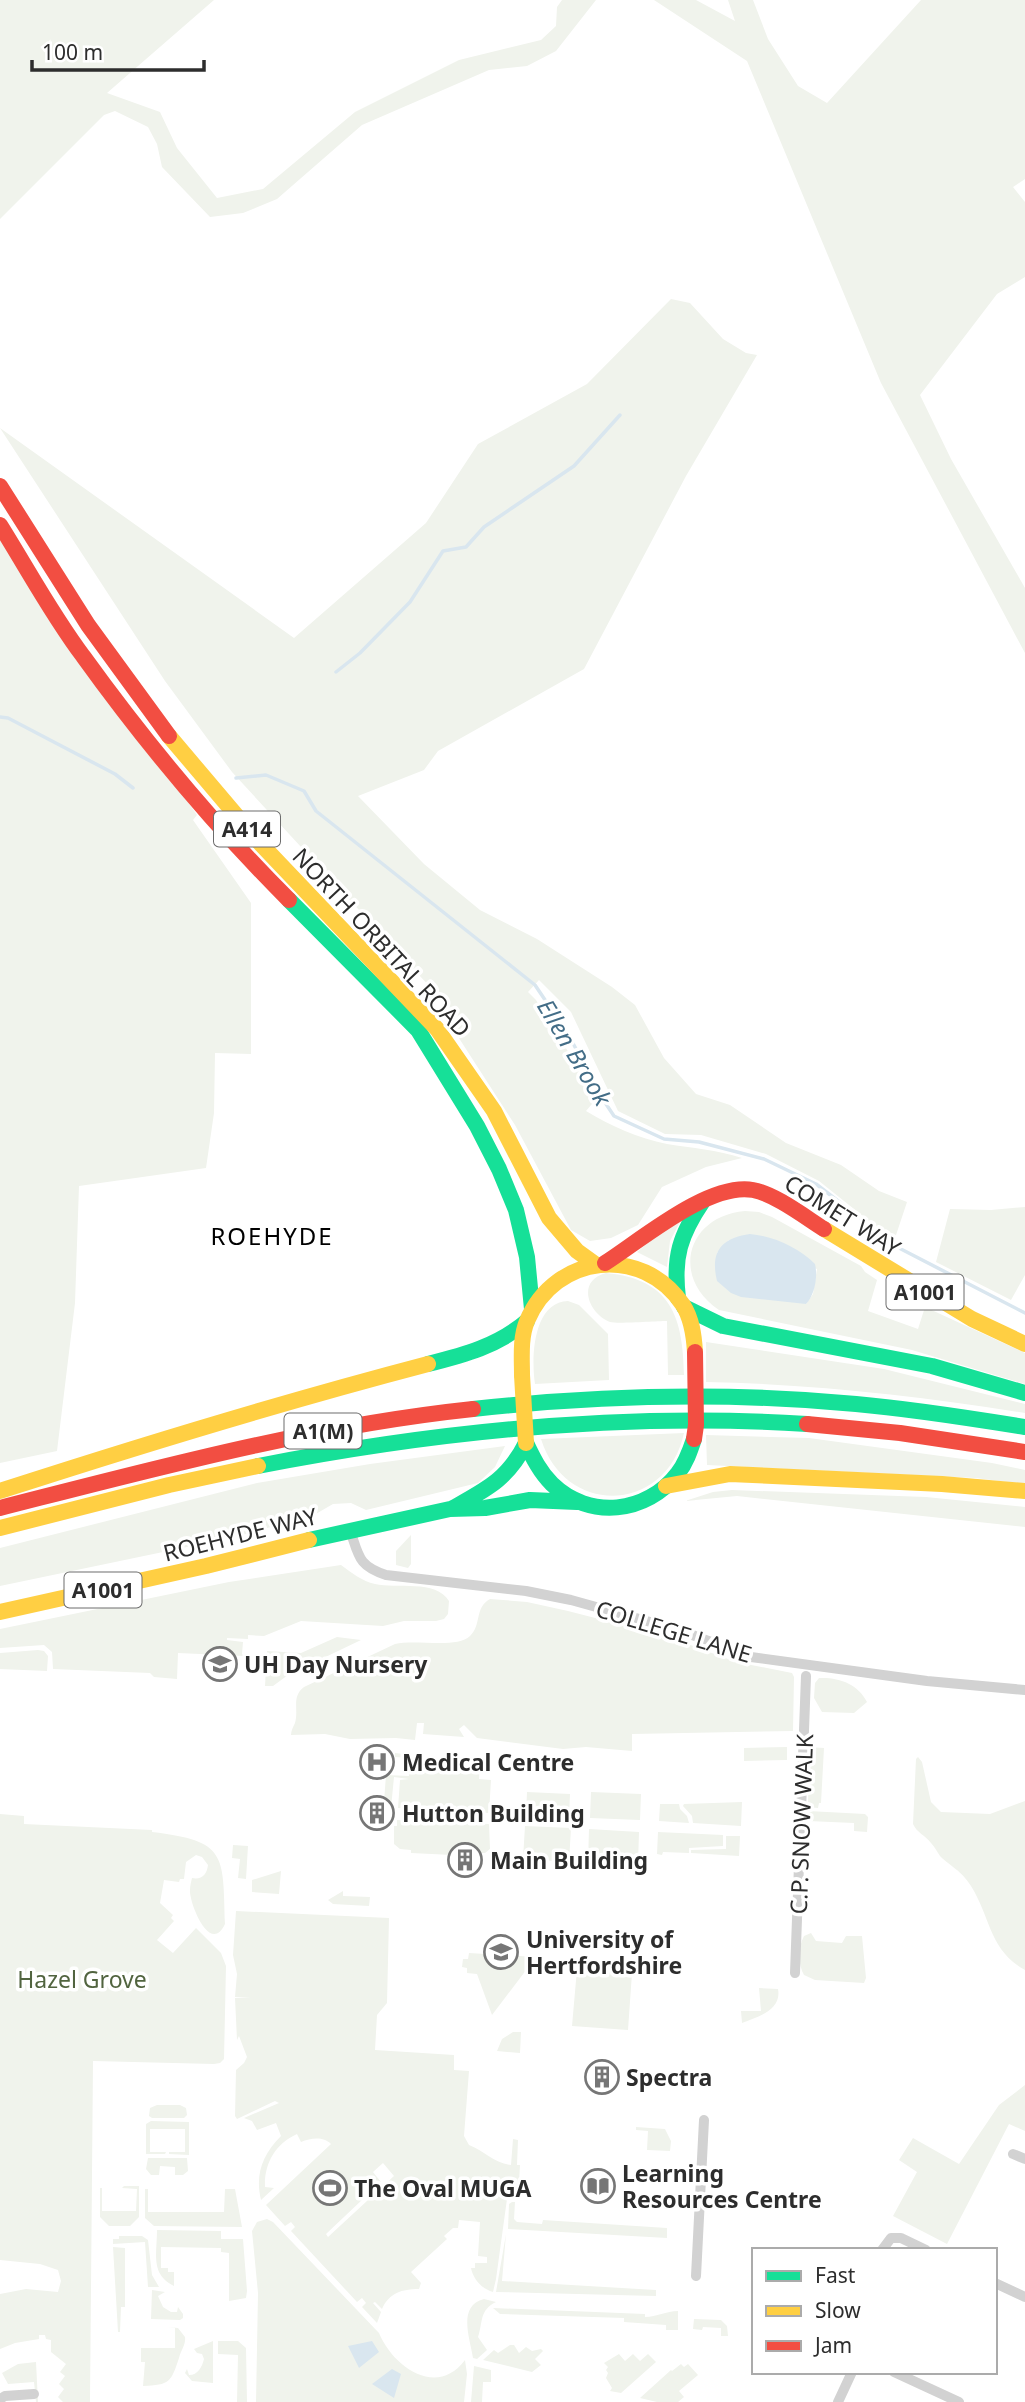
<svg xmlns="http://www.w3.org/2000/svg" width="1025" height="2402" viewBox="0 0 1025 2402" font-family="'Noto Sans',sans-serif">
  <rect width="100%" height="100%" fill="#fff"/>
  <path fill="#f0f3ec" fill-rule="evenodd" d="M0,0H214L107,93L160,112L177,148L217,198L263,189L355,112L459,60L541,40L556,26L557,7L562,0H596L556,51L527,66L489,70L362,125L277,199L243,213L210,217L162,167L157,144L148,127L115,111L104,115L0,219Z
    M654,0H696L735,21L728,0H753L768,39L798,86L827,103L921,0H1025V179L1013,187L1025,202V277L997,294L920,395L951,459L1025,588V653L881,383L747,61Z
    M671,299L690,303L723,339L746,353L757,355L686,476L584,669L438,751L424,770L358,796L424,864L480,910L537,939L612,987L635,1005L664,1058L696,1094L730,1105L786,1143L841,1165L879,1191L907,1202L894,1241L819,1181L766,1154L701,1135L665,1134L618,1111L571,1012L539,980L528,992L536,1000L597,1098L586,1111C611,1126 638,1138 667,1144C692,1148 717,1150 742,1158L706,1167L662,1187L638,1225L611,1238L590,1241L571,1230L515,1125L455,1032L454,1013L232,772L165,681L0,428L294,638L426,523L478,444L587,384Z
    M0,538L197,815L193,820L251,903V1054L215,1053L214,1113L206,1168L79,1186L75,1303L57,1451L0,1463Z
    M1025,1207V1275L1011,1300L936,1262L950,1209L991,1210Z
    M745,1211L759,1212L772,1217L861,1266L865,1272L877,1280L868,1311L918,1329L925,1307L1025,1353V1384L912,1350L719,1310C670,1277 687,1216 745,1211ZM729,1240L817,1269L813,1294L806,1304L717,1253Z
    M678,1218L680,1222L670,1241L667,1267L637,1252Z
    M606,1273C671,1279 683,1317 684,1375H668L667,1321C655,1321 618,1324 610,1322C588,1313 576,1281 606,1273Z
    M568,1301L579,1305L608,1334L609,1380L535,1384C531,1358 533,1302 568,1301Z
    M706,1342L884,1369L1025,1404V1413C919,1396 813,1384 706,1382Z
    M684,1433C667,1513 566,1518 541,1439Z
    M706,1435L809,1438L992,1463L1025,1470V1484L975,1478L707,1465Z
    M505,1446L495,1467L478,1483L366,1510L351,1503L333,1504L314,1515L235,1537L0,1586V1548L257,1483L370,1464Z
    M732,1490L926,1497L1025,1507V1527L737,1496L685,1501L713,1492Z
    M411,1535V1564L408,1568L396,1565V1551Z
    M341,1565C352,1573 362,1581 375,1584C396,1589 436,1579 449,1601L448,1614L444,1619L436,1621H404L383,1626L301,1621L264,1636L248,1635V1639L227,1638V1640L243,1642L242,1654L244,1656L178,1653L177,1679L154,1677L150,1673L53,1669L52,1652L44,1645L0,1648V1629L229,1582Z
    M490,1599L527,1602L568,1611L669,1637L736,1662L792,1673L794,1677L793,1731L632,1734V1751L586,1747L563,1749L477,1738L464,1725L459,1729L464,1737L423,1734L424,1723H417L415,1740L396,1738L350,1739L325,1734L291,1735C291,1731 293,1727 295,1723C299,1709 291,1697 304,1687L395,1644C416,1639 457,1649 470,1636C482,1625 474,1608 490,1599Z
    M337,1637L361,1640L288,1675L273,1686H265L267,1651L301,1653Z
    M38,1650L44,1651L48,1656L47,1671L0,1669V1653Z
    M819,1678C839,1677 858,1684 867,1702L854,1713L822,1712L814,1698L815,1683Z
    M787,1747V1760L744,1761V1748Z
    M809,1747L824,1748L821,1803H819L818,1808L808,1807Z
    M395,1753L454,1760H480L479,1779L491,1780L489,1813L398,1808L400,1780L409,1779L394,1777L391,1808H388V1802H384L386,1775L409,1776V1772H416L417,1762H410V1758L395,1757Z
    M918,1757L922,1762L931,1802L941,1812L990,1814L1025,1801V1970C989,1950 991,1918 971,1886C960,1869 952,1868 940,1856C937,1852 935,1847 931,1843C925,1835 917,1833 913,1824L916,1759Z
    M527,1792L570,1794L569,1817L526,1815Z
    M591,1792L641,1794L640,1820L590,1818Z
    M742,1802L741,1826L693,1823L692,1816L683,1806L684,1804Z
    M660,1804H679L680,1809L687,1816L689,1823L659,1821Z
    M808,1811L865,1814L868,1817L867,1832L854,1831V1823L808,1821Z
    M0,1814L24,1816V1824L152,1830V1832C227,1841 223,1854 225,1924C210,1956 189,1902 190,1890C190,1886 191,1882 192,1878C202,1880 207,1874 208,1865L202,1857L196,1855L186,1862L184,1879H180L179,1882L164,1880L160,1903L173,1915L171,1918L174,1921L157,1940L173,1953L196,1928L221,1953L226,1966L224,2059L220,2063L214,2064L93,2061L90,2402H63L58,2397L64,2389L59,2384L65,2376L60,2372L66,2364L51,2352V2340L46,2339L45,2335H39V2339L15,2343L0,2349V2294L26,2289L58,2292L61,2281L58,2270L40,2264L0,2260Z
    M397,1820L489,1824L490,1849L485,1853H473V1856L411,1853V1850L400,1849L394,1844V1826H397Z
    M525,1826L571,1828L569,1862L523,1859Z
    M589,1829L639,1832L638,1864L588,1862Z
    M658,1832L723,1835V1846L689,1848V1853L663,1852L662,1855L657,1854Z
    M726,1836H740L739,1856L691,1853V1850L726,1849Z
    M233,1845L248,1846L246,1879L238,1878L240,1859L232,1858Z
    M281,1871L279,1894L252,1892V1880Z
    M343,1891V1896L370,1897L369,1906L333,1904L328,1900Z
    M236,1911L389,1918L387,2003L377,2015L375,2050L454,2055V2070L469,2071L464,2136L469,2145C485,2151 493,2163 511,2165L513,2139L518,2140L517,2165H520L518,2199H507L496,2279L493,2292C482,2289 473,2279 471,2268H475V2263H487V2257L478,2256L480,2222L459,2220L458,2228H453L444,2236L447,2239L411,2272L421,2283L419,2289C402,2289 389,2293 382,2309L375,2302L373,2303L381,2312L377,2323L362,2307L366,2303L362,2298L357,2302L291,2231L295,2227L291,2222L285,2226L266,2205L331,2144C323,2136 311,2138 301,2142L297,2134C275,2144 264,2164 265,2187L274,2188L261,2200C255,2175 262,2155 281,2136L276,2123L257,2130L252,2121L244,2118L279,2103L275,2101L237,2119L235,2116L236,2070L244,2063L247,2057L239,2036L237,2040L235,1998L251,1997H235L237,1974L233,1955ZM383,2163L394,2176L328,2237L326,2234L381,2182L373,2172Z
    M811,1933L816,1941L842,1943L846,1936H862L866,1978L864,1983L815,1980L804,1975C798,1965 798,1947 804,1936Z
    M469,1953L536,1957L492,2015L477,1974L467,1973V1968L462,1967L463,1959H468Z
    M577,1969L632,1973L628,2030L572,2026Z
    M759,1988L778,1989C782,2010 758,2017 742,2023L741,2011H761Z
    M513,2032H521L520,2053L497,2051L502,2039Z
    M1025,2085V2131L1009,2124L947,2244L893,2216L917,2172L899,2160L913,2138L959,2164L999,2105Z
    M157,2105H180L186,2108L187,2115L184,2118H152L149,2116L150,2108Z
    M151,2121L189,2122V2155L169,2154V2152H185V2129H150V2152H166L165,2154H146V2124Z
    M636,2127L665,2129L671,2141L670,2151L647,2150L648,2131L636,2130Z
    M148,2158H187L188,2171L183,2175H175V2167L160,2166L159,2175H151L146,2169Z
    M124,2186H139V2217L130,2226H109L100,2217V2188H102V2211H136L137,2189L122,2188Z
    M145,2189H148V2212H224L225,2189H235L242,2227L154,2226L145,2218Z
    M512,2202H515L514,2219L517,2222L542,2224L543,2220L667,2228V2238L508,2229L509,2204Z
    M267,2219L273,2222L379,2333C393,2367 437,2398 465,2360L467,2374L464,2402H256L258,2293L252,2231L257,2222Z
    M157,2230L221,2231V2239H243L247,2291L246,2298L229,2301V2253L221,2252V2248L161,2247V2268H168V2272H174V2286C150,2274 157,2254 157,2230Z
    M506,2234L502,2281L656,2290V2296L496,2292Z
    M119,2236H142L148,2240L152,2275L159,2287H148L145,2242L113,2244V2239H119Z
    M113,2247L125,2248V2307H121L120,2332H118Z
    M152,2290L165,2292L158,2296L163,2307L171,2312H177L178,2307L183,2314V2318L180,2320L151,2319Z
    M484,2299L496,2302C479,2310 483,2323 478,2337L487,2350L477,2359L473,2358C470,2338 457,2306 484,2299Z
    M493,2308L645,2314V2317C657,2317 666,2311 678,2311V2330H666V2325L624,2322V2318L500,2314Z
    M694,2319L721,2320L727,2326L728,2336H721V2328L703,2327L702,2330L693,2329Z
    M167,2327L178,2328L185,2337C186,2345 181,2350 179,2358C171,2382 170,2385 143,2386L145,2362H141V2348H175V2328Z
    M213,2341V2383L192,2381L185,2373L187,2369L189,2375C198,2375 202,2367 204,2359L202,2354L197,2353L194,2349Z
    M218,2341H238L246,2348L247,2402H237L238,2355L218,2354Z
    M510,2345H514L519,2353L526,2347L532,2351L541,2349L543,2351L535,2359L541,2365L532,2372L483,2360L494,2350L498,2353Z
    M619,2354L625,2361L633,2354L640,2361L648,2354L656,2362L621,2393L610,2391L612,2388L606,2378L608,2373L606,2370L608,2367L604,2363Z
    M36,2362L38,2402H36L34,2382L8,2384L2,2373L18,2364Z
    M681,2364L684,2367L688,2364L698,2375L679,2391L684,2397L678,2402H657L640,2398L671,2370L672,2371Z
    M474,2366L491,2370V2382H483L482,2402H471Z"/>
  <path fill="#d9e6ef" d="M750,1234C773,1236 799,1248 815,1264C818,1276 815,1295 806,1304L741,1297L731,1293L717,1281C710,1252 721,1238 750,1234Z
    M372,2341L379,2352L359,2368L348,2346Z
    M392,2369L401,2374L394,2398L372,2384Z"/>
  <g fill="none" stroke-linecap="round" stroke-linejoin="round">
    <path stroke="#d9e6ef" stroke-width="3.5" d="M336,672L360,653L410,602L443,551L466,547L484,527L574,466L620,415
      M0,717L8,718L115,774L133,788
      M236,778L266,775L304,791L316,811L535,985L568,1034L604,1101L614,1116L664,1139L699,1142L764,1159L816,1184L899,1248L1025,1313"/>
    <path stroke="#d2d2d2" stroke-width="10" d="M350,1530C359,1556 358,1566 386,1575L526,1591L571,1600L679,1630L751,1657L927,1681L1025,1690
      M795,1973L806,1676
      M1013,2154L1025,2159
      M882,2250L891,2238H901L926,2250
      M696,2276L704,2120
      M995,2283L1025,2297
      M894,2372L959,2402
      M0,2399L5,2396L34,2394
      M838,2402L852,2372"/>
    <path stroke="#16e098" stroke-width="16" d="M289,900L418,1030L477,1126L499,1169L516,1210L527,1257L532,1309
      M678,1298C673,1257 680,1235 703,1201
      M684,1307L723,1326L932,1366L1025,1393
      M428,1364C464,1355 498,1346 527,1321
      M473,1409C600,1395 729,1392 856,1404C913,1409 969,1418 1025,1427
      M526,1443C533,1458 540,1472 552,1484C589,1520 647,1514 678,1473C686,1463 690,1451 694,1439
      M258,1466C438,1431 624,1412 807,1424
      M453,1508C487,1489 508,1479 526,1443
      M309,1540L450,1509L485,1508L530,1500L577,1502"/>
    <path stroke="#ffcf43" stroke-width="16" d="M169,736L258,841L437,1029L494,1111L549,1218L577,1251L595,1264
      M824,1229L972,1319L1025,1344
      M522,1375C522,1358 520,1338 527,1321C555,1254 642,1244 683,1305C692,1319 694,1336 695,1352
      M666,1486L730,1474L942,1484L1025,1491
      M0,1491C142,1445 283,1402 428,1364
      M0,1528L169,1485L258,1466
      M0,1612L206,1566L309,1540"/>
    <path stroke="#f24e42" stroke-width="16" d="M0,486L88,625L169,736
      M0,525C27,568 52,615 83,656C145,742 214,825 289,900
      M605,1263C641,1240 709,1182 753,1190C775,1194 805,1217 824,1229
      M807,1424L900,1433L1025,1452
      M0,1508C157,1468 312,1426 473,1409"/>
    <path stroke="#ffcf43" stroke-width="16" d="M522,1375L526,1443"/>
    <path stroke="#f24e42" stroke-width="16" d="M694,1439L696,1425L695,1352"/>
  </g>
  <defs>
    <g id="school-ring" transform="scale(1.75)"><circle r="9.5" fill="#fff" stroke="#767676" stroke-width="1.5"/><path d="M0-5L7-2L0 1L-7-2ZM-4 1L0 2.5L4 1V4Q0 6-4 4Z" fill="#767676"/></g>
    <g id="hospital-ring" transform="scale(1.75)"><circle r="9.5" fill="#fff" stroke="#767676" stroke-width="1.5"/><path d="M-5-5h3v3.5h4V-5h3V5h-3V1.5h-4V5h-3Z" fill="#767676"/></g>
    <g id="building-ring" transform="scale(1.75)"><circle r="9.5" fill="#fff" stroke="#767676" stroke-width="1.5"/><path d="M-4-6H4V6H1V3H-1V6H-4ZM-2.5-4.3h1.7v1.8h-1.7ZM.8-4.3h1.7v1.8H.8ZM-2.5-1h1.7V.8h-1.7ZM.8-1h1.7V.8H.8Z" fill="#767676"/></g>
    <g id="university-ring" transform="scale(1.75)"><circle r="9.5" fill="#fff" stroke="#767676" stroke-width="1.5"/><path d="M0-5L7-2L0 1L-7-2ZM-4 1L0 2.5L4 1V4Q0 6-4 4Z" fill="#767676"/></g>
    <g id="library-ring" transform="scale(1.75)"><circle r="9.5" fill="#fff" stroke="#767676" stroke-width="1.5"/><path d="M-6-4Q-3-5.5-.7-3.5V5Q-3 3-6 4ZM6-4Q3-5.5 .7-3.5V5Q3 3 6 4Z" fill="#767676"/></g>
    <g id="stadium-ring" transform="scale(1.75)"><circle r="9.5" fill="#fff" stroke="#767676" stroke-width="1.5"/><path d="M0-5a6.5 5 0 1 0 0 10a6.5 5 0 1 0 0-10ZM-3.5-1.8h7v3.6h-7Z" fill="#767676"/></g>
  </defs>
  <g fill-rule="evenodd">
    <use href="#school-ring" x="220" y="1664"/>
    <use href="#hospital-ring" x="377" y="1762"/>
    <use href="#building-ring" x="377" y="1813"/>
    <use href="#building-ring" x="465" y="1860"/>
    <use href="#university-ring" x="501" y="1952"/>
    <use href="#building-ring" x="602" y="2077"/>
    <use href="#library-ring" x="598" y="2186"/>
    <use href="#stadium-ring" x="330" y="2188"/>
  </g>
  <g text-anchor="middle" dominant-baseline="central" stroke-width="7" stroke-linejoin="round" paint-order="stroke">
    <g fill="#fff" stroke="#6c6c6c" stroke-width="2">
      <rect x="214" y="811.5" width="66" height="35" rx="5"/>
      <rect x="886.5" y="1274.5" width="77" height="35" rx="5"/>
      <rect x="284.5" y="1413.5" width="77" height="35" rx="5"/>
      <rect x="64.5" y="1572.5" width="77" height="35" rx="5"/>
    </g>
    <g font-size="21" font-weight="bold" fill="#2d2d2d">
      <text x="247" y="829">A414</text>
      <text x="925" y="1292">A1001</text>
      <text x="323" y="1431">A1(M)</text>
      <text x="103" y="1590">A1001</text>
    </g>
    <g font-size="23" fill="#2d2d2d" stroke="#fff">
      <text transform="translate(382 942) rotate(47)">NORTH ORBITAL ROAD</text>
      <text transform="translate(843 1215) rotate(32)">COMET WAY</text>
      <text transform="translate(240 1534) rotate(-14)">ROEHYDE WAY</text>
      <text transform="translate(674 1631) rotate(17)">COLLEGE LANE</text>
      <text transform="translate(801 1824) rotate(-88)">C.P. SNOW WALK</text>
    </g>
    <g font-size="23" font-weight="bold" fill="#2d2d2d" stroke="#fff" text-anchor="start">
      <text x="244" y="1664">UH Day Nursery</text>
      <text x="402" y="1762">Medical Centre</text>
      <text x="402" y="1813">Hutton Building</text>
      <text x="490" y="1860">Main Building</text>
      <text x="526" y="1939">University of<tspan x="526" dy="26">Hertfordshire</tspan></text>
      <text x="626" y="2077">Spectra</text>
      <text x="622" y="2173">Learning<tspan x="622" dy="26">Resources Centre</tspan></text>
      <text x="354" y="2188">The Oval MUGA</text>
    </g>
    <g font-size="23" fill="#51643f" stroke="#fff">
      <text x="82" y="1979">Hazel Grove</text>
    </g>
    <g font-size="24" font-style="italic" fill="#436d87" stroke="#fff">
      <text transform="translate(575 1052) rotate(59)">Ellen Brook</text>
    </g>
    <g font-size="24" letter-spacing="2" fill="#000" stroke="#fff">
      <text x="272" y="1235">ROEHYDE</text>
    </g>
  </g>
  <rect x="752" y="2248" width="245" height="126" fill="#ffffff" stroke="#ababab" stroke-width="2"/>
  <rect x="766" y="2271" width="35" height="10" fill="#16e098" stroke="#ababab" stroke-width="2"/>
  <text x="815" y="2283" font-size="21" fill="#2d2d2d">Fast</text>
  <rect x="766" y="2306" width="35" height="10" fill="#ffcf43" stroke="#ababab" stroke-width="2"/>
  <text x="815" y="2318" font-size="21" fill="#2d2d2d">Slow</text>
  <rect x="766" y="2341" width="35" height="10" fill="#f24e42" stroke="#ababab" stroke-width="2"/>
  <text x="815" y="2353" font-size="21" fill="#2d2d2d">Jam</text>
  <path d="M32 60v10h172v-10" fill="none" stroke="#2d2d2d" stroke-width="3.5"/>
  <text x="42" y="60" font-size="21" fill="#2d2d2d" stroke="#ffffff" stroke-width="5" paint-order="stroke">100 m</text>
</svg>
